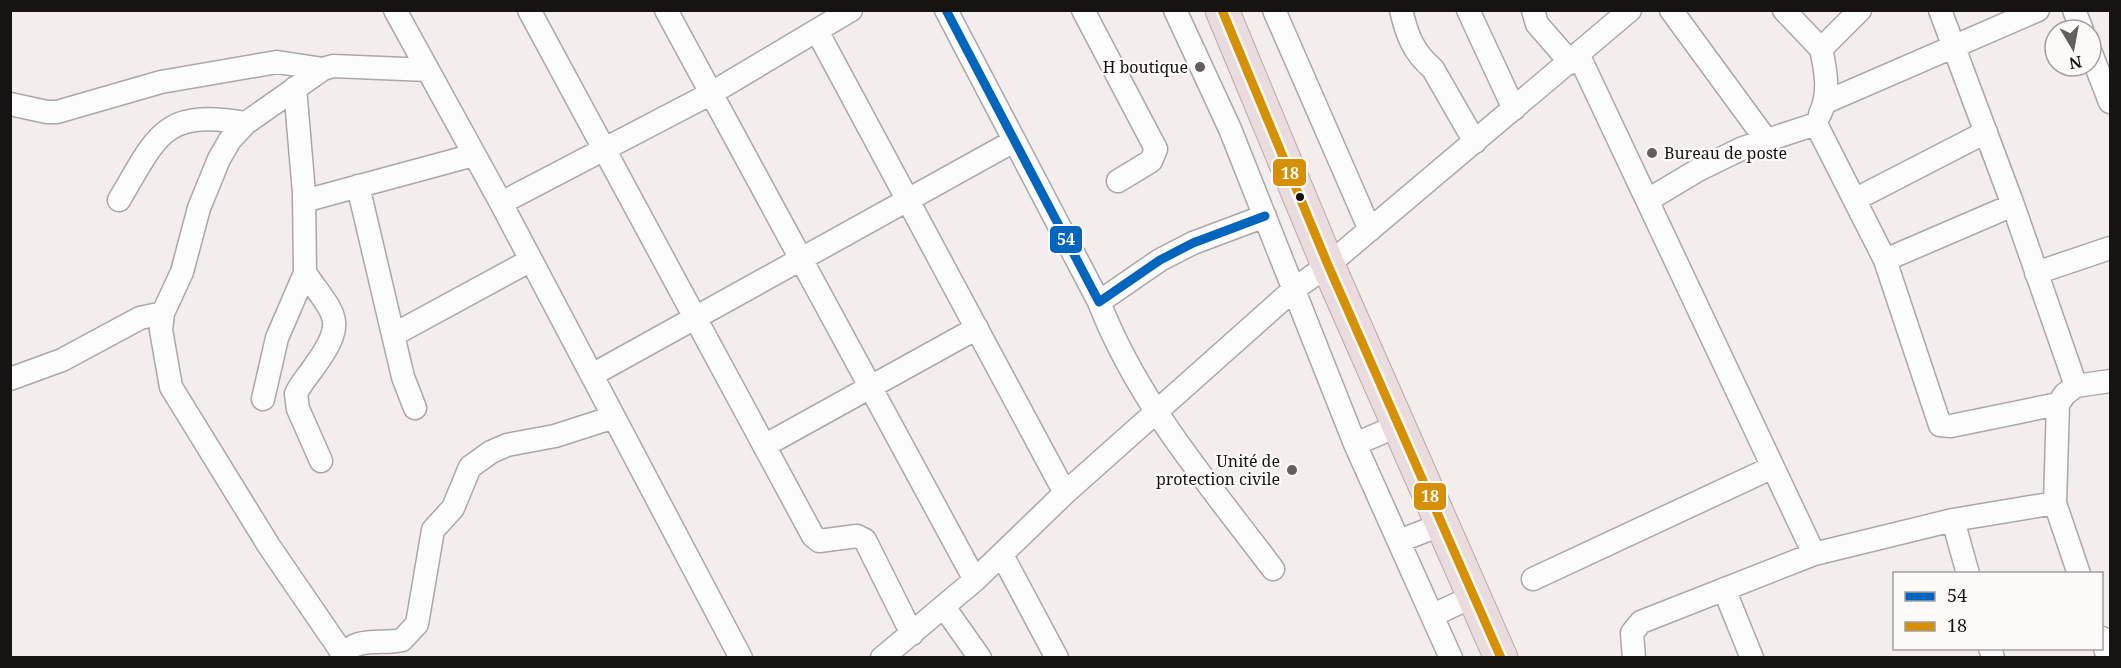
<svg xmlns="http://www.w3.org/2000/svg" width="2121" height="668" viewBox="0 0 2121 668" font-family="'Noto Serif',serif">
  <rect width="100%" height="100%" fill="#f3eded"/>
  <g fill="none" stroke-linecap="round" stroke-linejoin="round">
    <g stroke="#aca7a7" stroke-width="25">
      <path id="minor" d="M395,10L501,203L741,658
        M529,10L813,536L819,541L857,536L865,540L912,634
        M666,10L975,580
        M946,10L1099,302L1160,260L1193,243L1265,216
        M1083,10L1156,149L1151,161L1118,181
        M1175,10L1230,129L1355,444L1451,658
        M1274,10L1370,230
        M1401,10C1407,35 1413,52 1433,69L1475,142
        M1468,10L1514,109
        M1533,10L1537,24L1571,63
        M1671,10L1767,141
        M1784,10L1821,49
        M1940,10L2013,205L2076,386L2065,394L2058,404L2055,503L2079,574
        M2074,10L2082,30
        M817,31L1065,493
        M2091,53L2110,102
        M1579,56L1814,554
        M1826,102L2038,10
        M10,104L47,112H57L161,82L277,62L323,69
        M1820,114C1830,94 1826,71 1821,49L1860,10
        M358,186L403,377L415,408
        M1856,199L1986,132
        M119,200C158,135 162,109 246,123
        M1648,200L1698,170L1743,148L1816,124L1885,260L2013,205
        M304,201L474,155
        M501,203L710,94L851,10
        M1885,260L1940,425L1951,426L2058,404
        M305,273C335,316 348,320 314,367C308,376 300,384 296,394L298,409L321,461
        M2036,273L2110,248
        M1099,302C1138,403 1209,484 1273,569
        M393,335L531,260
        M592,375L1014,141
        M10,379L62,360L140,318L163,313
        M2076,386L2110,381
        M263,399L277,338L305,273L304,193L295,88
        M1355,444L1400,425
        M764,446L977,328
        M1953,520L1968,574
        M1399,541L1443,524
        M1002,555L1057,658
        M1533,579L1771,468
        M1724,589L1752,658
        M944,607L980,658
        M1433,615L1474,596
        M2102,638L2108,658
        M1990,648L1993,658
        M343,654L269,546L171,387L161,330L163,313L182,272L199,208L219,159L230,140L246,123L323,69L333,66L428,70
        M341,658C354,635 382,645 402,640L417,624L433,530L453,508L470,467L491,452L507,445L555,436L614,417
        M882,658L975,580L1065,493L1293,290L1328,265L1630,10
        M1634,658L1632,633L1641,622L1814,554L1953,520L2055,503"/>
    </g>
    <g stroke="#b9a7a9" stroke-width="35">
      <path id="highway" d="M1222,10L1328,265L1501,658"/>
    </g>
    <use href="#minor" stroke="#fdfcfc" stroke-width="22"/>
    <use href="#highway" stroke="#eadbde" stroke-width="33"/>
    <g stroke="#fefafa" stroke-width="14">
      <path id="bus-1" d="M946,10L1099,302L1160,260L1193,243L1265,216"/>
    </g>
    <g stroke="#fefafa" stroke-width="14">
      <path id="bus-2" d="M1222,10L1328,265L1501,658"/>
    </g>
    <use href="#bus-1" stroke="#0065bd" stroke-width="9"/>
    <use href="#bus-2" stroke="#d59003" stroke-width="9"/>
  </g>
  <g fill="#645f5f" stroke="#fefafa" stroke-width="2">
    <circle cx="1200" cy="67" r="6"/>
    <circle cx="1652" cy="153" r="6"/>
    <circle cx="1292" cy="470" r="6"/>
  </g>
  <circle fill="#171313" stroke="#fefafa" stroke-width="2" cx="1300" cy="197" r="5"/>
  <g text-anchor="middle" dominant-baseline="central" stroke-width="4.5" stroke-linejoin="round" paint-order="stroke">
    <g font-size="16" fill="#171313" stroke="#fefafa" text-anchor="end">
      <text x="1188" y="67">H boutique</text>
      <text x="1664" y="153" text-anchor="start">Bureau de poste</text>
      <text x="1280" y="461">Unité de<tspan x="1280" dy="18">protection civile</tspan></text>
    </g>
  </g>
  <g stroke="#fefafa" stroke-width="2">
    <rect x="1272" y="158" width="35" height="29" rx="6" fill="#d59003"/>
    <rect x="1049" y="225" width="34" height="29" rx="6" fill="#0065bd"/>
    <rect x="1413" y="482" width="34" height="29" rx="6" fill="#d59003"/>
  </g>
  <g font-size="16" text-anchor="middle" font-weight="bold" fill="#fff">
    <text x="1290" y="179">18</text>
    <text x="1066" y="245">54</text>
    <text x="1430" y="502">18</text>
  </g>
  <rect width="2121" height="668" fill="none" stroke="#171313" stroke-width="24"/>
  <rect x="1893" y="572" width="210" height="78" fill="#fefafa" stroke="#a29e9e" stroke-width="1.5"/>
  <rect x="1905" y="592" width="30" height="9" fill="#0065bd" stroke="#a29e9e" stroke-width="1.5"/>
  <text x="1947" y="602" font-size="18" fill="#171313">54</text>
  <rect x="1905" y="622" width="30" height="9" fill="#d59003" stroke="#a29e9e" stroke-width="1.5"/>
  <text x="1947" y="632" font-size="18" fill="#171313">18</text>
  <g transform="translate(2073 48) rotate(170)"><circle r="28" fill="#fefafa" stroke="#a29e9e" stroke-width="1.5"/>
  <path d="M0-4.5L10 22L0 15L-10 22Z" fill="#645f5f"/>
  <text y="-9" font-size="16" font-weight="bold" text-anchor="middle" fill="#171313">N</text>
  </g>
</svg>
